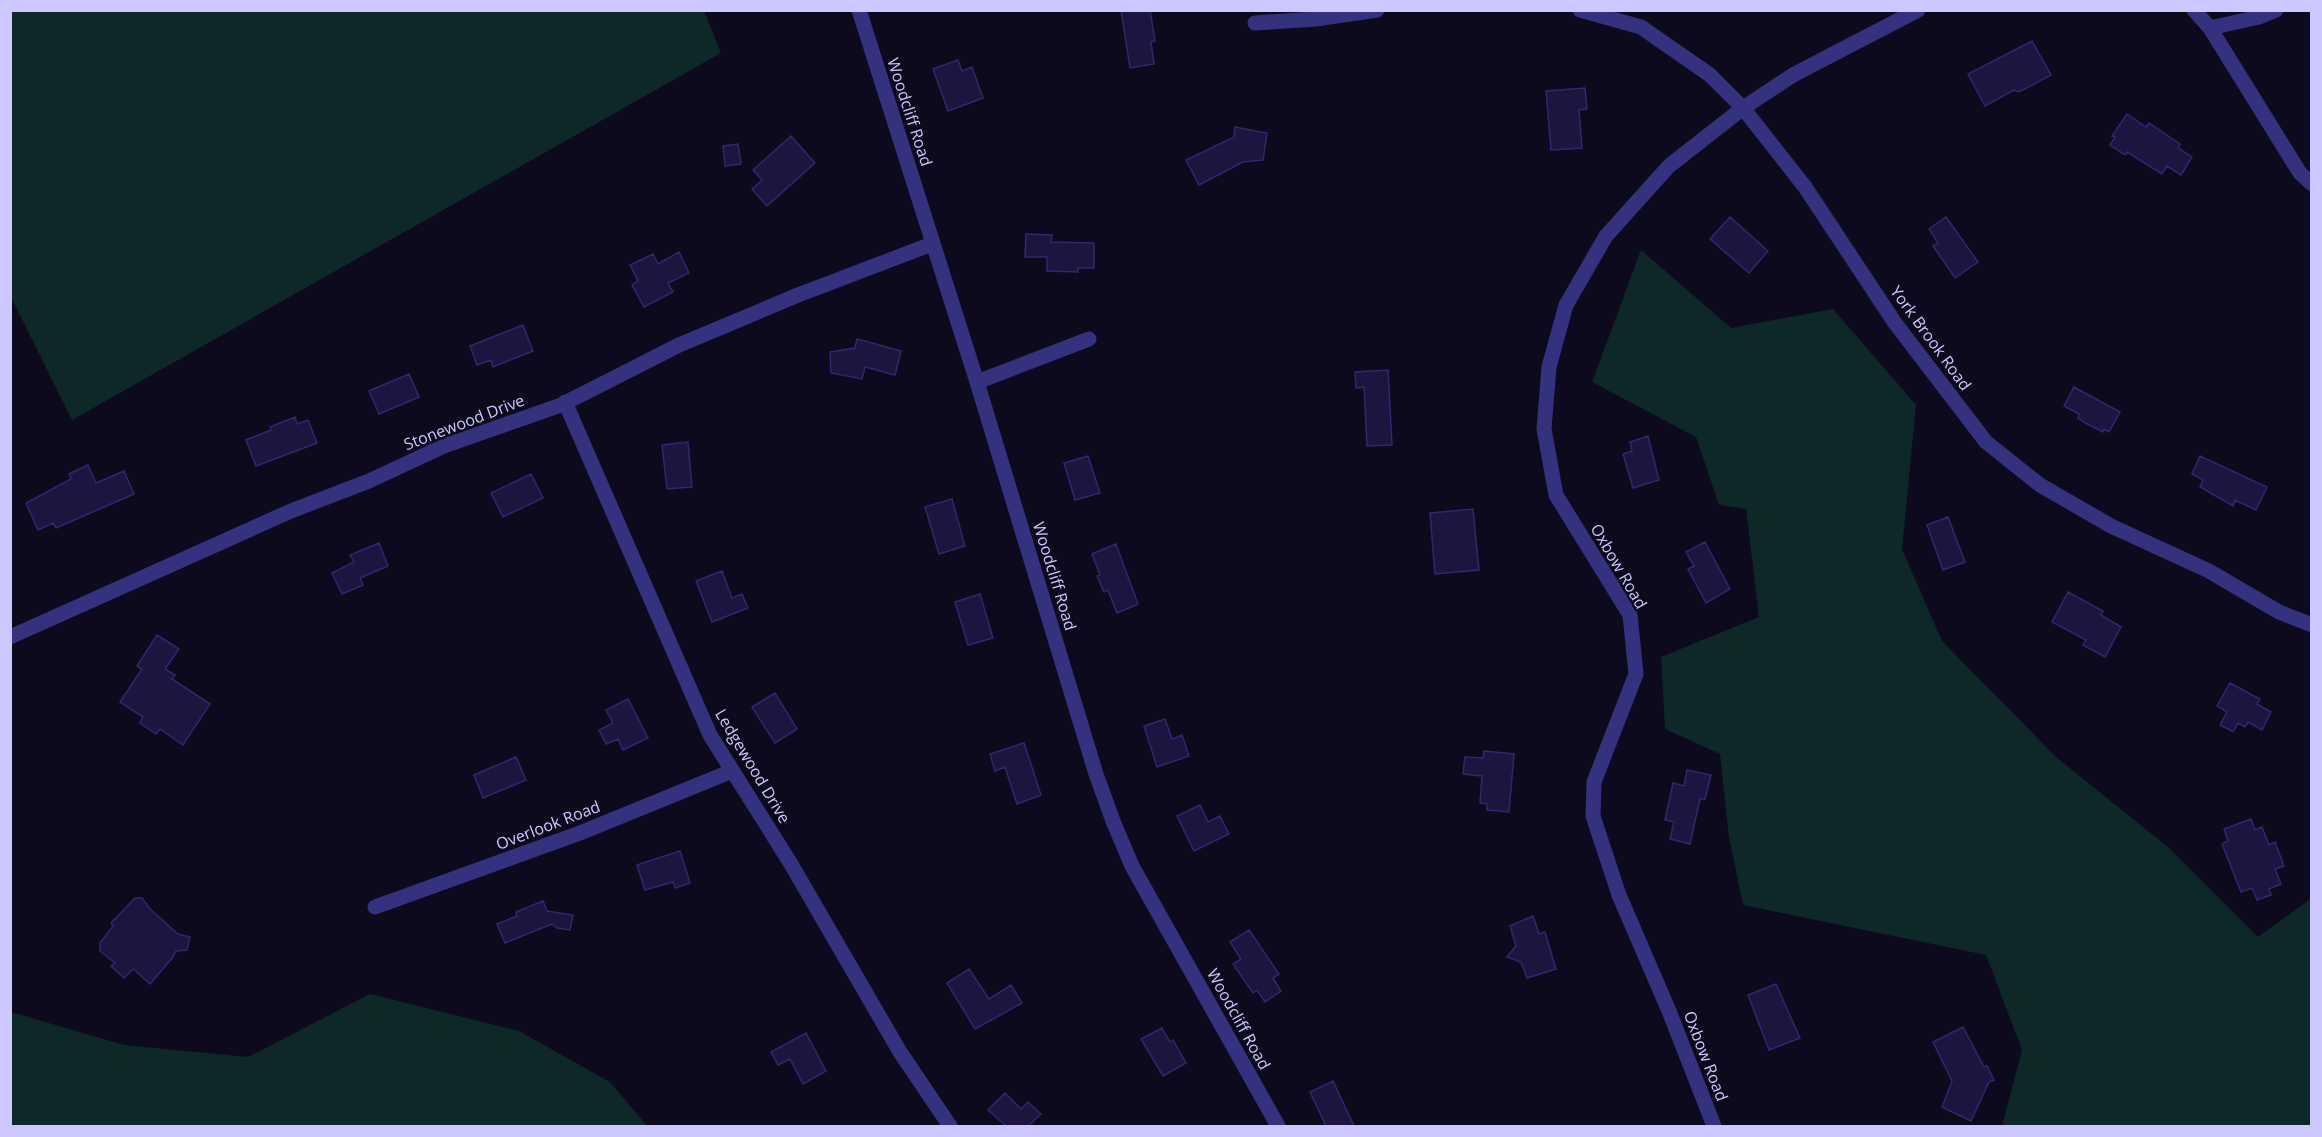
<svg xmlns="http://www.w3.org/2000/svg" width="2322" height="1137" viewBox="0 0 2322 1137" font-family="'Open Sans',sans-serif">
  <rect width="100%" height="100%" fill="#0d0a1d"/>
  <path fill="#0d2826" d="M11,10L704,11L721,53L72,420L11,297Z
    M1641,250L1731,328L1833,309L1916,405L1902,549L1942,641L2056,757L2168,847L2258,937L2309,900L2311,891V1126H2002L2022,1050L1986,955L1743,905L1729,837L1720,754L1665,729L1661,657L1759,617L1746,509L1719,505L1696,437L1592,382Z
    M370,994L519,1031L610,1082L647,1126H11V1012L124,1045L248,1057Z"/>
  <path fill="#1d153f" stroke="#33266d" stroke-width="1.5" d="M1121,10H1150L1155,41L1151,42L1154,64L1130,68Z
    M2032,41L2051,75L2019,92L2014,90L1985,106L1968,74Z
    M958,60L962,71L972,67L983,98L948,111L933,69Z
    M1585,88L1587,109L1579,110L1582,148L1551,150L1546,91Z
    M2127,114L2146,127L2149,123L2180,144L2178,148L2192,157L2181,175L2167,166L2162,174L2127,152L2125,155L2110,145L2115,137L2112,136Z
    M1235,127L1267,133L1263,160L1243,162L1199,185L1186,160L1234,137Z
    M791,136L815,163L767,206L752,189L762,180L753,170Z
    M738,144L741,164L725,166L723,146Z
    M1730,217L1768,251L1749,273L1710,239Z
    M1946,217L1978,262L1955,278L1933,246L1938,243L1929,229Z
    M1026,234L1052,235L1051,242L1094,243V268H1078V272L1047,271V257H1025Z
    M679,252L689,273L668,283L673,292L644,307L632,285L638,281L630,265L653,254L658,264Z
    M523,325L533,351L493,367L491,360L477,365L470,346Z
    M857,339L901,351L895,375L865,367L862,379L831,373L830,352L855,348Z
    M1388,370L1392,445L1367,446L1364,387L1356,388L1355,372Z
    M409,374L419,397L379,414L369,391Z
    M2074,387L2120,412L2109,432L2104,429L2103,432L2087,424L2078,418L2079,414L2064,406Z
    M295,417L297,424L308,420L317,443L256,466L246,440L271,430L270,427Z
    M1648,436L1659,480L1633,488L1623,454L1632,451L1630,442Z
    M688,442L692,487L667,489L662,445Z
    M1088,456L1100,493L1075,500L1064,463Z
    M2200,456L2267,487L2256,510L2235,500L2233,506L2200,487L2203,480L2192,474Z
    M88,465L96,483L124,471L134,494L56,528L53,523L38,530L26,503L71,479L69,474Z
    M531,474L543,498L503,517L491,493Z
    M952,499L965,546L939,554L925,507Z
    M1473,509L1479,570L1435,574L1430,513Z
    M1948,517L1965,562L1943,570L1927,525Z
    M1705,542L1730,589L1706,603L1688,569L1694,566L1686,552Z
    M379,543L388,566L360,578L363,585L342,594L332,573L354,562L350,555Z
    M1116,544L1138,604L1117,613L1108,590L1104,592L1097,576L1100,575L1092,554Z
    M722,571L732,598L742,594L748,608L712,622L696,581Z
    M2068,592L2103,611L2101,615L2121,627L2105,657L2083,645L2086,640L2052,622Z
    M980,594L993,638L968,645L955,602Z
    M157,635L179,649L165,669L175,675L172,679L210,704L183,745L160,729L156,734L140,723L143,717L120,702L142,669L137,666Z
    M2230,683L2260,699L2257,704L2271,712L2262,730L2248,722L2245,727L2238,723L2233,732L2220,725L2227,712L2217,706Z
    M775,693L797,729L775,743L752,707Z
    M628,699L648,738L623,750L618,739L606,744L599,730L613,723L606,710Z
    M1165,719L1172,739L1182,735L1189,756L1157,767L1144,726Z
    M1024,743L1041,795L1017,804L1005,767L995,771L990,754Z
    M1484,751L1514,754L1509,812L1487,810V804L1480,803L1482,776L1463,774L1465,757L1483,758Z
    M516,757L526,780L483,798L474,775Z
    M1687,770L1711,775L1705,799H1700L1690,844L1670,839L1674,822L1665,820L1673,783L1684,786Z
    M1200,805L1208,822L1220,816L1229,834L1194,851L1177,816Z
    M2251,819L2255,830L2262,827L2269,845L2275,842L2284,866L2275,869L2281,884L2269,889L2271,895L2257,900L2252,888L2241,892L2222,844L2228,841L2224,829Z
    M680,851L690,883L675,888L673,882L645,890L637,865Z
    M135,898H142L150,909L178,934L190,937L187,950L176,951L173,957L150,984L133,969L124,978L111,966L115,963L100,951V943L113,926L111,923Z
    M543,901L547,911L573,915L570,930L557,928L552,924L505,943L497,924L517,916L516,912Z
    M1533,916L1539,934L1545,932L1556,969L1527,978L1521,962L1507,957L1516,946L1510,926Z
    M1249,930L1279,974L1273,978L1281,991L1265,1002L1257,990L1253,993L1233,964L1241,959L1230,942Z
    M969,969L989,999L1011,985L1022,1003L975,1029L947,983Z
    M1776,984L1800,1038L1769,1050L1748,995Z
    M1963,1027L1984,1067L1987,1066L1994,1080L1989,1082L1971,1121L1942,1107L1952,1081L1933,1042Z
    M1162,1028L1170,1042L1173,1040L1186,1063L1163,1076L1141,1039Z
    M806,1033L826,1071L803,1084L790,1059L778,1065L771,1052Z
    M1333,1081L1354,1126H1326L1310,1092Z
    M1005,1093L1021,1109L1028,1102L1041,1114L1028,1126H1006L988,1110Z"/>
  <g fill="none" stroke-linecap="round" stroke-linejoin="round">
    <path stroke="#34327f" stroke-width="15" d="M859,10L977,382L1096,774L1113,821L1132,866L1278,1126
      M1580,10L1641,27L1710,75L1743,108L1805,187L1895,323L1986,442L2040,485L2111,526L2209,571L2279,612L2312,625
      M2194,10L2210,28L2300,173L2312,184
      M1255,23L1316,19L1377,10
      M2210,28L2259,17L2276,10
      M977,382L1089,339
      M565,402L710,735L791,864L900,1052L950,1126
      M10,637L291,511L369,481L444,446L561,405L679,345L798,295L932,244
      M375,907L580,833L732,771
      M1714,1126L1669,1011L1619,895L1593,816L1594,782L1636,674L1630,615L1556,495L1544,429L1549,367L1566,305L1606,236L1669,166L1743,108L1793,75L1918,10"/>
  </g>
  <g text-anchor="middle" dominant-baseline="central" stroke-width="5" stroke-linejoin="round" paint-order="stroke">
    <g font-size="16" fill="#ccc7ff" stroke="#0d0a1d">
      <text transform="translate(910 112) rotate(72)">Woodcliff Road</text>
      <text transform="translate(1931 338) rotate(54)">York Brook Road</text>
      <text transform="translate(464 422) rotate(-21)">Stonewood Drive</text>
      <text transform="translate(1619 566) rotate(60)">Oxbow Road</text>
      <text transform="translate(1055 576) rotate(73)">Woodcliff Road</text>
      <text transform="translate(753 766) rotate(59)">Ledgewood Drive</text>
      <text transform="translate(548 825) rotate(-21)">Overlook Road</text>
      <text transform="translate(1239 1019) rotate(61)">Woodcliff Road</text>
      <text transform="translate(1706 1056) rotate(69)">Oxbow Road</text>
    </g>
  </g>
  <rect width="2322" height="1137" fill="none" stroke="#ccc7ff" stroke-width="24"/>
</svg>
